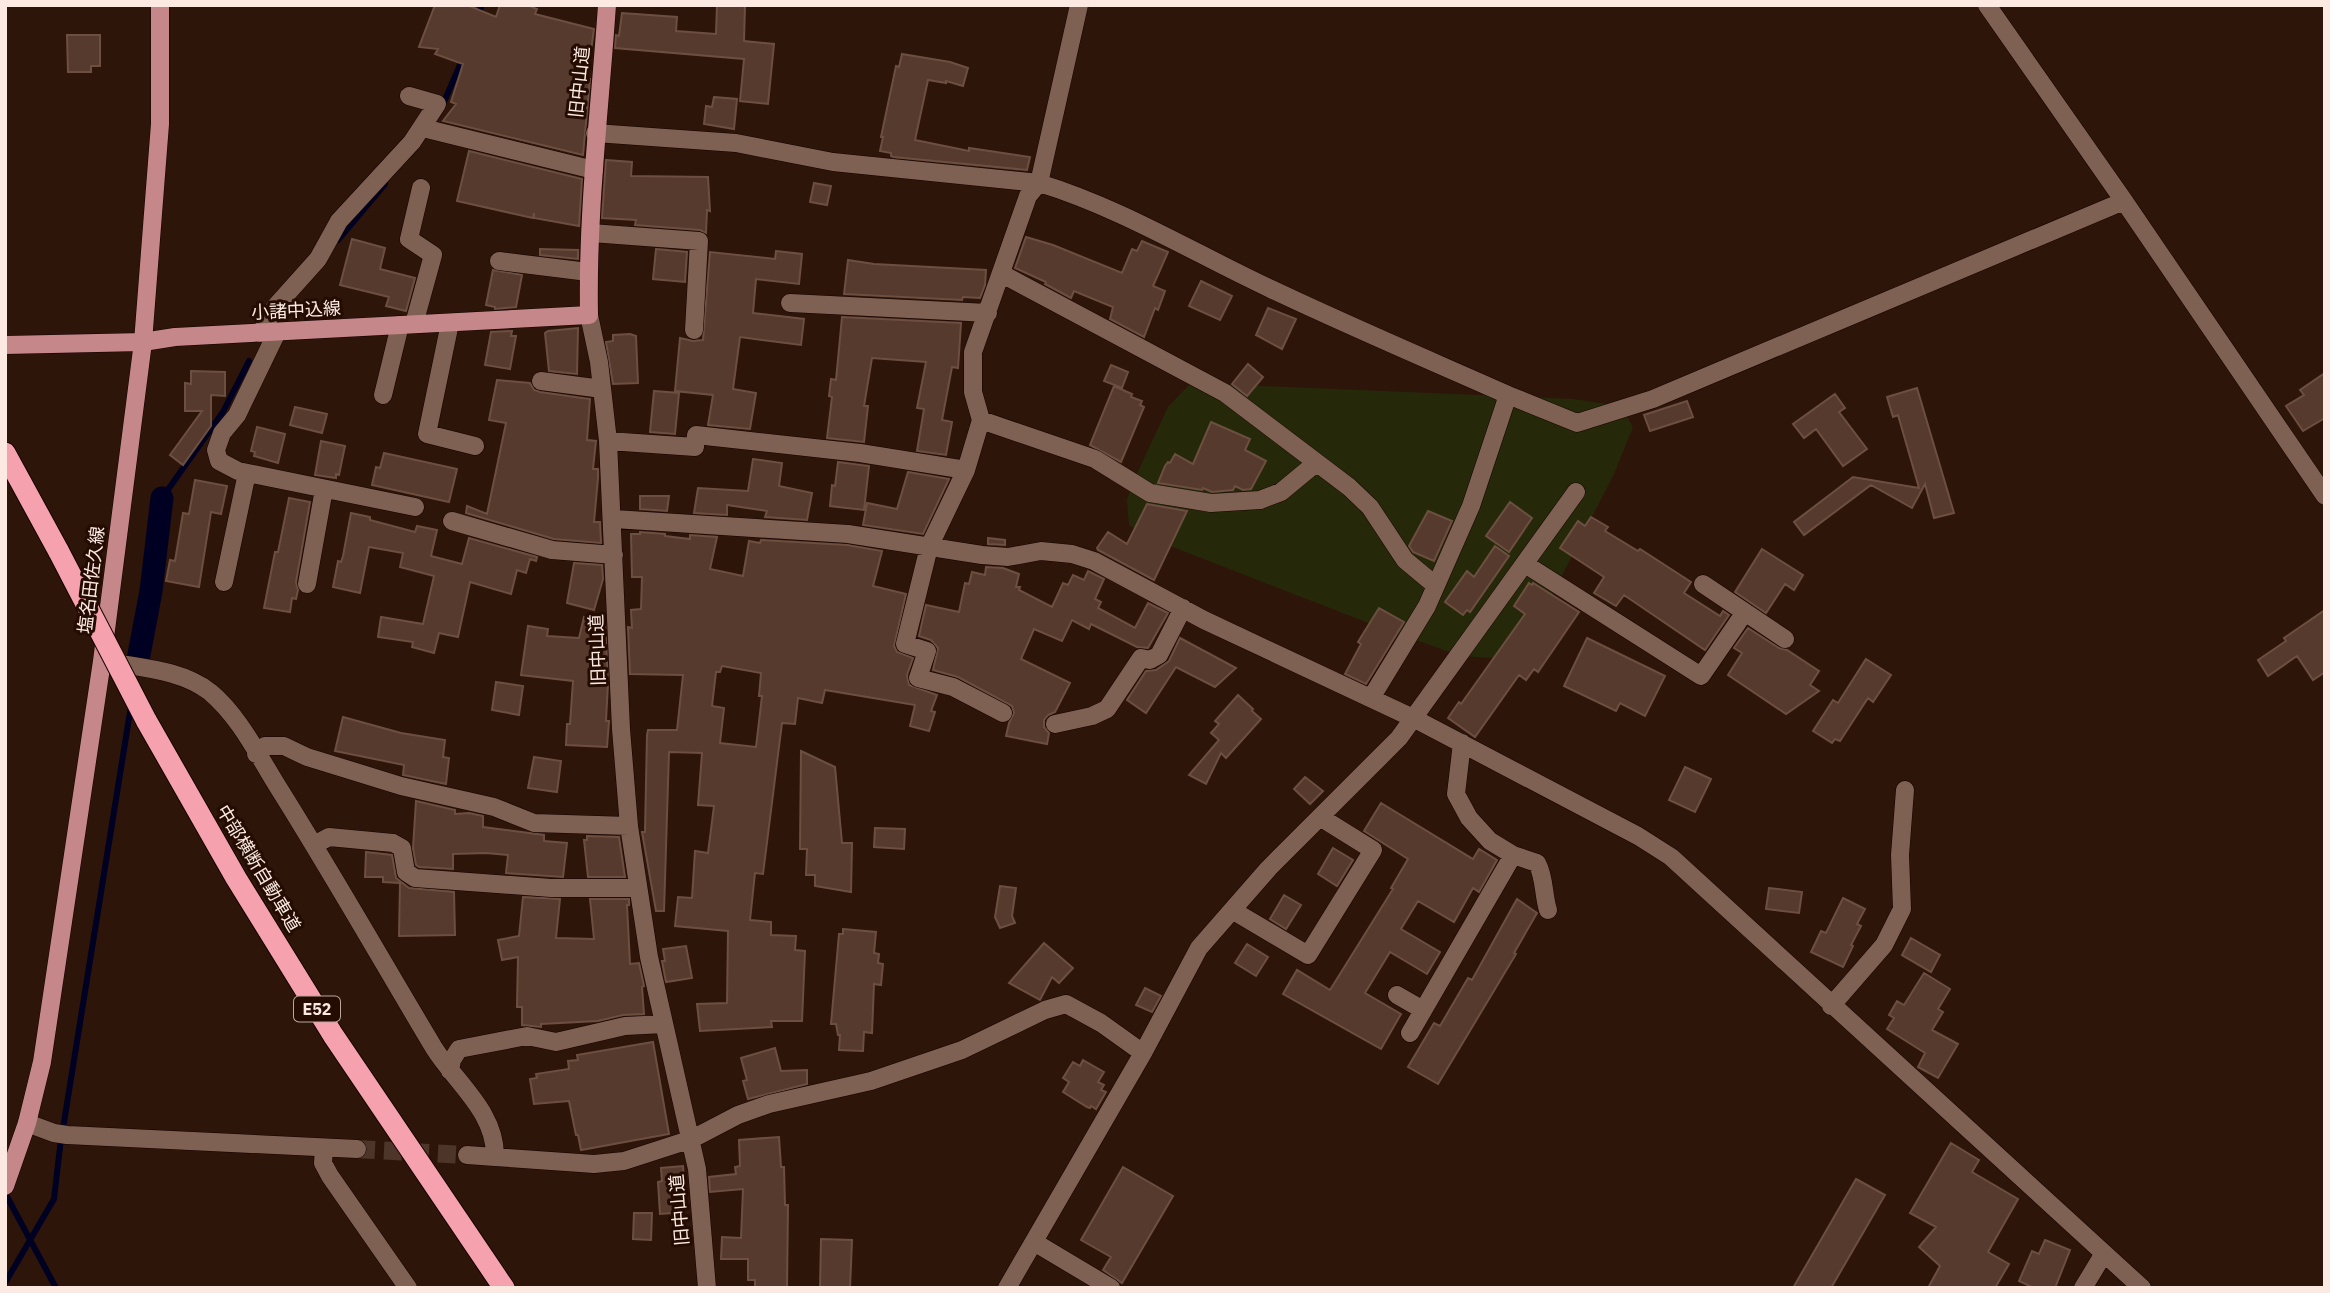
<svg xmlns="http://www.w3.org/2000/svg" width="2330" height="1293" viewBox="0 0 2330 1293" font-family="'IBM Plex Sans','Noto Sans JP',sans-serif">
  <rect width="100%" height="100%" fill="#2e1509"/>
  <path fill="#262909" d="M1191,383L1573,399L1607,404L1624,412L1633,427L1614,474L1539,620L1517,645L1492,658L1461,656L1371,624L1160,542L1129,525L1127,500L1134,480L1168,407Z"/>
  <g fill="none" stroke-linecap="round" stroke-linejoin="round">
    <path stroke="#000122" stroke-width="6" d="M477,18L482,5
      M441,109L463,58
      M338,240L385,184
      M162,498L223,412L249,361
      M5,1193L56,1288
      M5,1283L54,1199L60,1147L131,706"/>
    <path stroke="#000122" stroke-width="23" d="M138,660L151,591L162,498"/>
  </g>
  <path fill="#563a2d" stroke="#6c4f41" stroke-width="2" fill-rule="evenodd" d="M435,5H467L496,17L500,5H527L537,9L535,14L594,29L587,79H590L583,155L443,121L456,104L451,102L463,64L435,54L438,49L419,47Z
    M717,5H745L744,41L774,44L768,104L740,101L744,59L615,48L616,35L619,36L622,13L677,17L676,31L716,34Z
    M67,35H100V66H91V72H68Z
    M902,54L950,62L968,68L963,86L946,81V83L928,80L915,140L969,151V148L1030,157L1027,170L893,157L891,156V153L880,151L883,137H881L896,66L899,67Z
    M714,97L737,99L734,129L704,124L706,106L712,107Z
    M469,151L582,179L579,226L534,218V213L533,218L457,201Z
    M606,160L632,162L631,176L708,177L710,211L707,210L706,233L700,230L635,225L636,220L602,218Z
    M814,183L831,186L827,205L810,202Z
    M1026,237L1053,245L1122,273L1132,249L1137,251L1142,241L1168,252L1153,286L1165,291L1158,310L1155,308L1144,337L1110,319L1113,307L1074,291L1071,298L1045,284L1046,282L1015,268Z
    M352,239L385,248L380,269L415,278L406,311L386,306L389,297L340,285Z
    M540,249L578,250V259L540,255Z
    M656,249L687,252L685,282L653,279Z
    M776,251L802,254L799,284L756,279L753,313L804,319L801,345L740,337L733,389L756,393L750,429L708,425L713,395L675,391L680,338L693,341L703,340L710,252L775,259Z
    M848,260L874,264L986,270L985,285L980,298L963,297L962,300L844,294Z
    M493,270L522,275L516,307L495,309V307L486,305Z
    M1201,281L1232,296L1220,320L1189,306Z
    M1268,308L1296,319L1282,349L1256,335Z
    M842,317L961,323L958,368L952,367L942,420L952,422L946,455L917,451L924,409L917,408L926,362L872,358L864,406H868L864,442L827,438L832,397L829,396L831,379L836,380Z
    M578,328L577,374L549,371L545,333L548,331Z
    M512,331L511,336H516L510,369L485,365L491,332Z
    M630,334L636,336L638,383L613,384L606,342L613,341V335Z
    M1248,364L1263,377L1247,396L1232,384Z
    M1111,365L1128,372L1122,388L1104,381Z
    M191,371L225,372V396L211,395V426L183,465L170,455L202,411H185V383L191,384Z
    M2325,373V418L2303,431L2286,406L2304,395L2300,390Z
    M497,380L530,383L534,390L540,392L590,399L587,440L596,441L593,469H598V478L594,522H600L601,543L554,539L466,513L467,506L487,514L506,423L489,420Z
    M1114,386L1132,394L1131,397L1142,401L1140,405L1144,407L1121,462L1090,445Z
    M1917,388L1954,513L1934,518L1925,484L1912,508L1871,485L1804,535L1794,522L1853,477L1919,488L1898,415L1893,417L1887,397Z
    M654,391L679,393L675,434L650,432Z
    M1835,394L1845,408L1839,412L1867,449L1843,466L1816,429L1804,438L1793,424Z
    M1687,401L1693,417L1650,431L1644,415Z
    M295,407L327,414L322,433L290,425Z
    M1211,422L1250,439L1245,450L1266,461L1251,489L1243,490L1235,486L1233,490L1212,492L1203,488L1202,490L1158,483L1165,466L1168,462L1170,463L1175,454L1193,464Z
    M257,427L285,434L278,463L254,456L255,452L251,451Z
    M321,441L345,446L339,475L336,474V478L315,475Z
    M384,453L457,469L449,502L372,485L376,467L380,468Z
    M753,459L782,463L779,486L812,493L807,520L765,517L767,511L727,505V515L694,513L698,488L748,491Z
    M838,462L869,466L864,510L830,506L832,485L835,486Z
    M908,472L949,479L923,534L863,525L867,503L897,509Z
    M195,480L227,486L221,514L211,512L199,587L166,581L170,560L175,561L183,513L189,514Z
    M640,496H669L667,511L640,509Z
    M289,498L310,502L296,582L298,590L296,599L292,598L290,612L264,608L275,552H278Z
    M1510,502L1532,518L1509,552L1486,536Z
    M1147,504L1187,511L1154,580L1098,550L1097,548L1108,532L1127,544Z
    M1428,511L1452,521L1434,561L1413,552L1409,546Z
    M351,513L370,517V520L415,532L417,526L437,530L431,556L462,564L469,538L537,557L536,561L530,559L526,573L517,570L511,594L470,582L458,637L439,633L434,653L412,647L413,642L378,637L381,617L423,624L434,576L400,567L403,553L369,547L360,593L333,587L338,561L341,562L343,556Z
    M1591,517L1608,527L1605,531L1638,551L1640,549L1691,582L1684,593L1720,616L1723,611L1729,615L1705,650L1624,595L1616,606L1594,593L1604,577L1560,548L1578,521L1585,526Z
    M640,532L665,534V536L690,539V535L717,537L710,569L743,576L749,541L760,543L761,540L847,545L882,551L873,586L906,594L894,646L897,652L913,658L907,675L909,685L937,695L931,711L935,712L929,731L910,726L915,705L825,690L822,703L798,698L795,724L782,723L763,874L755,873L750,920L771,922V935L796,936L795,950L805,951L802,1021H771L772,1027L700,1031L697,1004L727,1003L728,931L675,926L678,897L692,898L695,851L708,853L714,806L698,805L702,753L669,752L664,911H656L642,832H645L647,735L648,730H677L683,675L630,674L628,627L632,628L631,610L641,609L642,577H632L631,534H640ZM722,666L761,673L759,696H762L756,747L720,743L724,708L712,706L716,672H720Z
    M988,538L1005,540V545L988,544Z
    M1495,546L1509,556L1470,612L1467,610L1463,615L1445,602L1467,571L1474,577Z
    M1762,549L1803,575L1794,590L1785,584L1766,613L1735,592Z
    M574,563L602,565L603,579L594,610L567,603Z
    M986,567L1003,568L1019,574L1016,587H1020L1019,590L1052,607L1063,583L1068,585L1073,575L1084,580L1088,571L1104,579L1095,599L1101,602L1098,608L1135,628L1148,603L1168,613L1148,648L1137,647L1091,624L1089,629L1072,620L1062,641L1034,629L1021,659L1070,683L1055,712L1048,715L1044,720V727L1049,733L1047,744L1006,736L1009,723L1014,713L1012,706L958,677L933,670L938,648L931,640L919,636L926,605L959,612L965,583L969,584L972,572L985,575Z
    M1529,583L1532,585L1533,583L1579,612L1538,672L1534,669L1526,680L1519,675L1475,737L1448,718L1459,702L1461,704L1525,614L1514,606Z
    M1379,608L1404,622L1366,684L1345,674L1361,644L1358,642Z
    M2325,610V672L2313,680L2297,656L2268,676L2258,660L2286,641L2284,638Z
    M584,617L605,622L608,683L606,721H609L607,747L566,745L567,724H570L573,681L521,675L528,626L548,629L547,636L579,638Z
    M1748,628L1779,648L1787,650L1819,671L1810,685L1819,691L1786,714L1728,675L1742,653L1734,648Z
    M1180,638L1236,668L1215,687L1176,667L1146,713L1127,700L1146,671L1156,670L1169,661Z
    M1587,638L1665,676L1645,716L1620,703L1616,711L1564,686Z
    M1866,659L1891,675L1873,702L1868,698L1840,741L1835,739L1832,743L1813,731L1833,700L1838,703Z
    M496,682L523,686L519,715L492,710Z
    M1238,695L1253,709L1252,711L1261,719L1226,758L1221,753L1206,784L1189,775L1219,740L1211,733L1219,724L1215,721Z
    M343,717L401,733L445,740L443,757L449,758L446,784L403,775L404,765L335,751Z
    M801,751L835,767L842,843H852L851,892L815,886V875H806L807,849H800Z
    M534,757L561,761L557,792L528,788Z
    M1685,767L1711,779L1695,812L1669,800Z
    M1305,777L1323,791L1310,804L1294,789Z
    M416,801L455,810V814L469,813L483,816V827L544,835V841L567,843L563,877L506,873L508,855L486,853L453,854V869L419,867L416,865L413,848Z
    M1381,803L1473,859L1479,849L1497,860L1479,892L1473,888L1454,922L1418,901L1401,929L1440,952L1427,974L1390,952L1365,993L1401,1014L1381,1049L1283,994L1297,970L1330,990L1393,889L1391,888L1408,859L1364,831Z
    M875,828L905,829L904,849L874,847Z
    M587,836L619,837L625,877H588L584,840H587Z
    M1333,848L1353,860L1337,886L1318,874Z
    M366,852L392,855L396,878L409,888L454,892L455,935L399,936L400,883L383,882V877H365Z
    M1000,886L1016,888L1012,916L1015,923L1000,928L995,917Z
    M1769,888L1802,892L1799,913L1766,909Z
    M1284,895L1301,905L1286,929L1270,919Z
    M523,897L560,899L556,938L594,939L590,899H629V905H627L630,964L639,963L644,986L642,987L644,1014L623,1015L598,1021L541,1024V1027L522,1025V1007H517L518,957L502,960L498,940L519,936Z
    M1843,898L1865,909L1857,924L1861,926L1851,945L1853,946L1843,967L1811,952L1821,931L1826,933Z
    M1517,899L1537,913L1514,953L1516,954L1438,1084L1408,1067L1434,1023L1440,1026L1468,978L1472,980Z
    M843,929L876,932L874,953L879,954L878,963L883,964L881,985L874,984L872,1033L864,1032L863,1051L839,1050L840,1035H838L836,1024H831L839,934H843Z
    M1911,938L1940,955L1931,972L1902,955Z
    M1044,943L1073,968L1059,983L1052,977L1040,1000L1009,983Z
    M1247,944L1268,957L1256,976L1235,963Z
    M686,946L692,978L666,982L662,961H665L663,949Z
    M1924,973L1950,989L1938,1009L1943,1012L1932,1030L1958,1044L1938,1078L1918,1067L1925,1053L1887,1029L1894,1018L1889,1015L1897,1001L1904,1005Z
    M1145,988L1161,996L1152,1012L1136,1005Z
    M653,1042L669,1134L581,1150L578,1135H576L569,1101L534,1104L530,1079L537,1078L536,1074L569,1069L568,1061L578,1060L577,1055Z
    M775,1048L781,1071L807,1070V1084L748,1099L743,1081L747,1080L741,1058Z
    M1083,1060L1104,1072L1098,1082L1104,1085L1101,1090L1106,1092L1096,1109L1091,1106L1090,1108L1087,1107L1063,1092L1069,1082L1063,1078L1073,1062L1080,1066Z
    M779,1137L781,1167H784L785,1205H788L787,1288H755V1280H748V1259H721L722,1237L741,1238L743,1189L710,1192L709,1177L736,1174L735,1167L740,1166L739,1140Z
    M1951,1143L1979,1160L1972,1172L2018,1199L1988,1252L2009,1264L1995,1288H1928L1940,1266L1919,1247L1936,1227L1910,1213Z
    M683,1166L686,1208H683L684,1212L660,1214L658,1182L662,1181L661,1168Z
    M1123,1167L1173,1196L1122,1283L1103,1270L1111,1257L1081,1240Z
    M1856,1179L1885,1195L1831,1288H1793Z
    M634,1213H652L651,1240L633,1239Z
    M821,1239L852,1240L850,1288H820Z
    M2045,1240L2070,1250L2055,1288H2034L2019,1281L2032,1251L2039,1254Z"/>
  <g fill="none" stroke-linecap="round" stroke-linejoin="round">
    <path stroke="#4d352a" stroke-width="18" stroke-dasharray="18 9" stroke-linecap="butt" d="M357,1149L467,1155"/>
    <g stroke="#150200" stroke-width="19">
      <path id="minor" d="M1987,5L2124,201L2325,496
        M423,128L594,170
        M595,133L736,143L833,162L1039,183C1121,208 1194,253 1271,289C1349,326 1429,360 1508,395
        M591,233L699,241L694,330
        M499,261L588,272
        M1002,274L1225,393L1349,487L1370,507L1405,560L1435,585
        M790,303L988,313
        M589,315L599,362L608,441L621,729L629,826L649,957L697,1169L707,1288
        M450,323L427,434L475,446
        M414,324L433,255L409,239L421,188
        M277,332L237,415L222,433L216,450L219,461L238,471L415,507
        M261,333L275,307L318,259L339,221L412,142L437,104L409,96
        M541,381L602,389
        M383,395L400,325
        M981,420L1095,459L1150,493L1211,503L1260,500L1281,492L1316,463
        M608,441L695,447L696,435L860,453L966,470
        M614,519L848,534L982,555L1008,557L1041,551L1072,554L1094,561L1204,620L1415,719L1638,836L1671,857L2142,1288
        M452,521L552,550L614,555
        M1525,564L1701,676L1745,612
        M224,582L247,473
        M307,584L324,489
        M1703,584L1785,639
        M109,662C142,668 182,670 210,692C239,716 258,755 278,787C332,873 382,961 434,1048C456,1083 496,1112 495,1157L594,1164L624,1161L692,1139L738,1115L769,1104L871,1081L962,1050L1045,1010L1066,1004L1101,1023L1143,1053
        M1371,698L1427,606L1471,506L1508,395L1577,423L1653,399L2124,201
        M1003,713L953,687L918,678L927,651L905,644L929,547L966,470L981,420L973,392V352L1028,196L1039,183L1079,5
        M1055,724L1092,716L1107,709L1141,658L1150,660L1159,655L1183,608
        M1462,743L1456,794L1469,818L1490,841L1513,855L1537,863C1545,878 1543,894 1548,910
        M256,754L265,746H284L307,757L401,786L494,807L534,823L629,826
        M314,845L329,837L393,843L402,848L406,872L415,878L551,888H638
        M1232,910L1308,955L1373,850L1320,817
        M1397,995L1423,1010
        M1831,1006L1884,945L1902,909L1900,855L1905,790
        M1410,1033L1513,855
        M450,1071L452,1060L459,1049L527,1036L556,1042L625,1026L664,1024
        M27,1123L54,1133L67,1135L357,1149
        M324,1148L323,1163L330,1176L408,1288
        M467,1155L495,1157
        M1034,1242L1111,1288
        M1007,1288L1143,1053L1199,948L1269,868L1399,738L1576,492
        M2083,1288L2103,1255"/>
    </g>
    <g stroke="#150200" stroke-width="19">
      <path id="major" d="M5,345L143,342L175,337L589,315C587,211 600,108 607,5
        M5,1186L27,1123L42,1062L102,661L143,342L160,124V5"/>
    </g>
    <g stroke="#150200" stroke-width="23">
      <path id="highway" d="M5,453L59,552
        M146,720L236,878L333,1035L504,1288"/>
    </g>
    <use href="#minor" stroke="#7f6153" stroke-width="18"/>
    <use href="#major" stroke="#c6878a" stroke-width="18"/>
    <use href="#highway" stroke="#f5a1ae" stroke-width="21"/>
    <g stroke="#150200" stroke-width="23" stroke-linecap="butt">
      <path id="highway-bridge" d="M59,552L146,720"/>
    </g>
    <use href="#highway-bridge" stroke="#f5a1ae" stroke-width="21"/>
  </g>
  <g text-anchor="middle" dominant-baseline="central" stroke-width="6" stroke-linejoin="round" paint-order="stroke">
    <rect fill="#240c03" stroke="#bba79f" stroke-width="2" x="294" y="996.5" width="46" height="25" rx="5"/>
    <g font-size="16" font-weight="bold" fill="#fceae2">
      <text x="317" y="1009">E52</text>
    </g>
    <g font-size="18" fill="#fceae2" stroke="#240c03">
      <text transform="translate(579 82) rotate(-84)">旧中山道</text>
      <text transform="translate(296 310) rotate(-3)">小諸中込線</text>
      <text transform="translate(91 580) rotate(-83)">塩名田佐久線</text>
      <text transform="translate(597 650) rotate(-92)">旧中山道</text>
      <text transform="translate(259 868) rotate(59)">中部横断自動車道</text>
      <text transform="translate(679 1210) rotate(-95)">旧中山道</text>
    </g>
  </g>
  <rect width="2330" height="1293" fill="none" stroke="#fceae2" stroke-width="14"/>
</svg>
